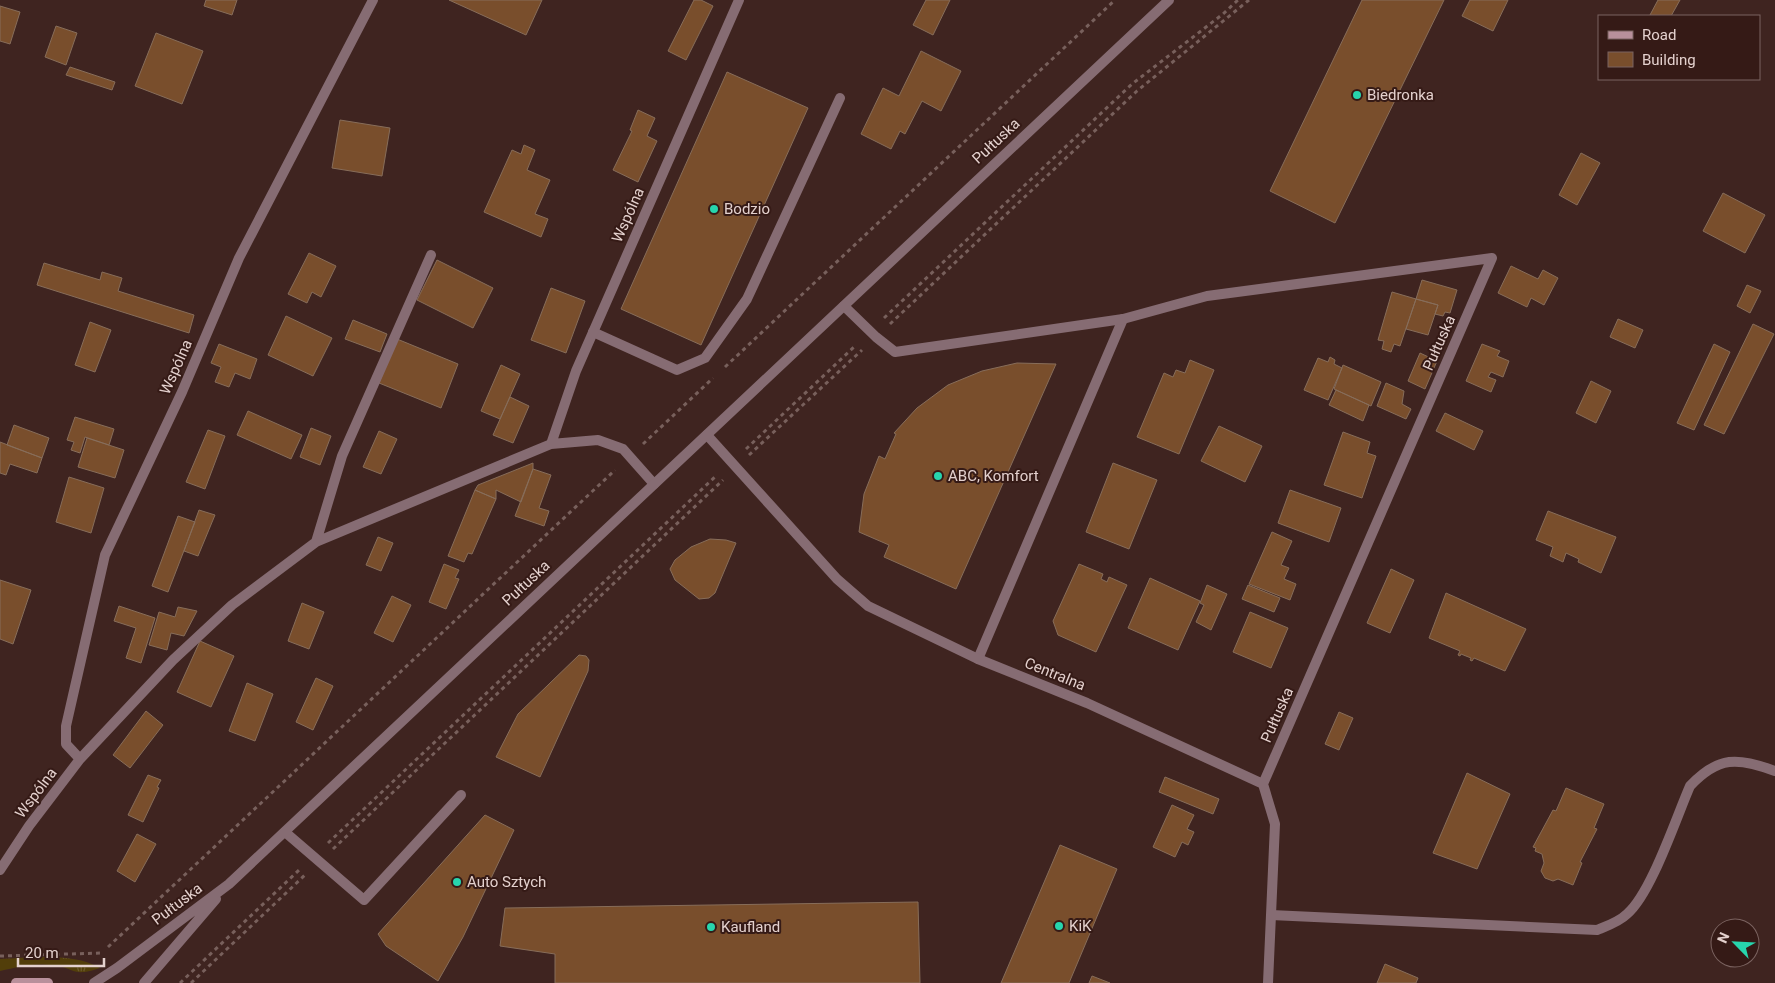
<svg xmlns="http://www.w3.org/2000/svg" width="1775" height="983" viewBox="0 0 1775 983" font-family="Roboto,sans-serif">
  <defs>
    <pattern id="grass-tufts" width="24" height="20" patternUnits="userSpaceOnUse" patternTransform="scale(1.25)"><rect width="24" height="20" fill="#523e0a"/><path d="M3 7l-1-3M5 7V3M7 7l1-3M15 17l-1-3M17 17v-4M19 17l1-3" fill="none" stroke="#6b592c"/></pattern>
  </defs>
  <rect width="100%" height="100%" fill="#3f2420"/>
  <path fill="url(#grass-tufts)" d="M0,959C31,958 72,952 100,968C70,978 76,967 51,965C34,963 17,967 0,971Z"/>
  <path fill="#794e2c" stroke="#876d5a" d="M206,0H237L232,15L204,6Z
    M449,0H542L526,35Z
    M694,0H701L713,6L686,60L668,51Z
    M926,0H950L933,35L913,25Z
    M1362,0H1444L1335,223L1270,191Z
    M1470,0H1508L1493,31L1462,16Z
    M1658,0H1680L1671,16H1652L1650,15Z
    M0,6L20,12L10,44L0,41Z
    M56,26L77,33L66,65L45,57Z
    M156,33L203,51L182,104L135,86Z
    M921,51L961,71L941,111L922,101L905,134L900,131L891,149L861,134L883,88L899,96Z
    M70,67L115,82L112,90L66,75Z
    M727,72L808,108L701,345L621,309Z
    M638,110L655,118L647,136L657,141L638,182L613,170L632,131L630,130Z
    M340,120L390,128L382,176L332,168Z
    M524,145L535,150L527,170L550,180L535,214L548,219L541,237L484,212L512,150L521,154Z
    M1581,153L1600,163L1577,205L1559,195Z
    M1723,193L1765,215L1745,253L1703,231Z
    M309,253L336,266L321,297L312,292L307,303L288,294Z
    M437,260L493,288L473,328L417,300Z
    M44,263L100,280L102,272L122,278L118,291L194,315L189,333L37,285Z
    M1511,266L1538,279L1543,270L1558,278L1544,305L1531,298L1527,307L1498,293Z
    M1422,280L1457,290L1450,313L1445,312L1443,316L1435,314L1438,305L1416,299Z
    M1747,285L1761,291L1750,313L1737,306Z
    M551,288L585,301L566,353L531,340Z
    M1392,292L1416,299L1400,346L1394,344L1391,352L1382,349L1384,341L1378,340Z
    M1416,299L1438,305L1428,335L1406,329Z
    M286,316L332,338L313,376L268,355Z
    M1618,319L1643,330L1635,348L1610,337Z
    M353,320L387,334L380,352L345,339Z
    M90,322L111,330L95,372L75,365Z
    M1753,324L1774,334L1724,434L1704,425Z
    M397,339L458,364L441,408L379,383Z
    M219,344L257,359L250,379L235,373L229,387L215,382L221,367L211,363Z
    M1482,344L1500,351L1497,356L1509,361L1503,377L1491,372L1488,377L1496,380L1491,392L1466,381Z
    M1714,344L1730,352L1694,430L1677,423Z
    M1420,353L1437,361L1425,389L1408,381Z
    M1330,357L1335,360L1334,364L1342,368L1328,400L1304,390L1318,358L1328,362Z
    M1190,360L1214,370L1179,454L1137,437L1164,373L1173,377L1176,370L1185,373Z
    M1017,363L1056,364L956,589L884,557L889,545L859,532L864,494L879,456L885,459L896,434L894,433L917,408L948,385L982,371Z
    M501,365L520,374L500,419L481,411Z
    M1343,365L1381,382L1371,406L1334,389Z
    M1591,381L1611,391L1596,423L1576,413Z
    M1386,383L1404,391L1402,404L1411,409L1406,419L1377,406Z
    M1336,390L1369,405L1363,421L1329,405Z
    M510,397L529,406L513,443L493,435Z
    M248,411L302,435L291,459L237,435Z
    M1445,413L1483,431L1474,450L1436,431Z
    M75,417L114,429L109,445L85,437L80,453L71,450L74,442L67,440Z
    M14,425L49,438L42,458L7,445Z
    M1219,426L1262,446L1245,482L1201,461Z
    M311,428L331,436L320,465L300,457Z
    M208,430L225,436L205,489L186,482Z
    M379,431L397,439L381,474L363,467Z
    M1343,432L1370,442L1367,453L1376,456L1362,498L1324,485Z
    M87,438L124,450L115,478L78,467Z
    M0,442L42,458L37,473L10,464L6,475L0,473Z
    M533,463V469L521,502L496,490V499L475,490L478,485Z
    M1113,463L1157,480L1129,549L1086,532Z
    M533,469L551,475L539,508L549,511L544,526L515,516Z
    M69,477L104,488L91,533L56,522Z
    M475,490L496,499L472,554L468,553L464,562L448,556Z
    M1290,490L1341,508L1329,542L1278,523Z
    M199,510L215,515L198,556L184,551Z
    M1548,511L1616,537L1601,573L1578,562L1579,559L1566,553L1563,562L1550,556L1553,547L1536,540Z
    M178,516L195,522L168,592L152,586Z
    M1272,532L1292,541L1281,565L1289,568L1284,579L1296,584L1290,600L1249,584Z
    M378,537L393,543L381,571L366,565Z
    M710,539L726,540L736,543L715,593L709,598L699,599L675,580L670,569L675,560L691,547Z
    M444,564L459,570L455,578L459,579L446,609L429,602Z
    M1079,564L1103,574L1101,579L1107,582L1109,577L1127,585L1096,652L1058,635L1053,621Z
    M1391,569L1414,580L1390,633L1367,623Z
    M1150,578L1200,601L1178,650L1128,628Z
    M0,580L31,590L13,644L0,639Z
    M1207,585L1227,594L1211,630L1196,622L1204,605L1200,603Z
    M1248,585L1280,598L1274,612L1242,599Z
    M1446,593L1526,629L1505,671L1474,658L1472,661L1470,660L1471,658L1461,654L1460,656L1458,655L1460,651L1429,638Z
    M392,596L411,605L393,642L374,633Z
    M302,603L324,612L309,649L288,641Z
    M119,606L155,618L141,663L126,658L136,628L114,621Z
    M178,607L197,611L184,636L171,633L167,650L149,645L159,612L175,617Z
    M1250,612L1288,628L1271,668L1233,652Z
    M200,641L234,656L211,707L177,692Z
    M579,655L586,656L589,660L588,671L540,777L496,757L518,714Z
    M316,678L333,686L313,730L296,722Z
    M247,683L273,694L255,741L229,731Z
    M146,711L163,725L130,768L113,755Z
    M1339,712L1353,718L1339,750L1325,744Z
    M1467,773L1510,794L1477,869L1433,853Z
    M148,775L161,780L157,787L159,788L143,822L128,815Z
    M1165,777L1219,799L1213,814L1159,792Z
    M1566,788L1604,804L1594,828L1597,829L1580,862L1582,863L1573,885L1558,879L1553,881L1545,878L1541,871L1544,863L1542,854L1535,851L1536,848L1533,847L1553,810L1556,811Z
    M1172,805L1194,815L1187,829L1194,832L1188,845L1182,842L1175,857L1153,847Z
    M485,815L514,830L463,937L438,981L386,946L378,934Z
    M137,834L156,844L135,882L117,871Z
    M1060,845L1117,869L1069,983H1001Z
    M918,902L920,983H555V954L500,946L505,908Z
    M1385,964L1418,978L1416,983H1377Z
    M1092,976L1110,983H1089Z"/>
  <g fill="none" stroke-linecap="round" stroke-linejoin="round">
    <path stroke="#78605c" stroke-width="3" stroke-dasharray="4 4" stroke-linecap="butt" d="M884,318L1132,84L1223,14L1238,0
      M890,324L1137,91L1249,0
      M725,367L1115,0
      M643,444L713,378
      M746,449L856,345
      M749,455L862,350
      M328,843L717,475
      M333,849L723,480
      M108,947L615,470
      M0,956L102,953
      M180,983L299,870
      M191,983L305,875"/>
    <path stroke="#866c73" stroke-width="10" d="M593,332L677,370L705,358L747,299L840,98
      M978,659L1123,319
      M285,832L364,900L461,795"/>
    <path stroke="#866c73" stroke-width="10" d="M373,0L239,258L182,392L105,555L66,726V744L80,759L173,660L232,605L316,542L551,444L598,440L623,449L654,484
      M844,306L876,337L895,352L1123,319L1207,296L1492,258
      M707,435L837,579L868,606L978,659L1087,703L1263,784L1275,824L1268,983
      M551,444L576,371L739,0
      M316,542L342,456L431,255
      M1263,784L1492,258
      M0,870L29,826L80,759
      M1271,915L1597,930C1607,926 1619,922 1627,914C1651,894 1676,818 1690,786C1718,756 1738,757 1775,771"/>
    <path stroke="#866c73" stroke-width="10" d="M94,983L117,968L229,884L1169,0
      M144,983L216,899"/>
    <path stroke="#b8909b" stroke-width="10" d="M16,983H48"/>
  </g>
  <g fill="#27d5ad" stroke="#351a16" stroke-width="2">
    <circle cx="1357" cy="95" r="5"/>
    <circle cx="714" cy="209" r="5"/>
    <circle cx="938" cy="476" r="5"/>
    <circle cx="457" cy="882" r="5"/>
    <circle cx="1059" cy="926" r="5"/>
    <circle cx="711" cy="927" r="5"/>
  </g>
  <g text-anchor="middle" dominant-baseline="central" stroke-width="4" stroke-linejoin="round" paint-order="stroke">
    <g font-size="15" fill="#e4d1ce" stroke="#351a16" text-anchor="start">
      <text x="1367" y="95">Biedronka</text>
      <text x="724" y="209">Bodzio</text>
      <text x="948" y="476">ABC, Komfort</text>
      <text x="467" y="882">Auto Sztych</text>
      <text x="1069" y="926">KiK</text>
      <text x="721" y="927">Kaufland</text>
    </g>
    <g font-size="15" fill="#e4d1ce" stroke="#351a16">
      <text transform="translate(996 141) rotate(-43)">Pułtuska</text>
      <text transform="translate(628 215) rotate(-66)">Wspólna</text>
      <text transform="translate(1439 343) rotate(-66)">Pułtuska</text>
      <text transform="translate(176 367) rotate(-66)">Wspólna</text>
      <text transform="translate(526 583) rotate(-43)">Pułtuska</text>
      <text transform="translate(1055 674) rotate(22)">Centralna</text>
      <text transform="translate(1277 715) rotate(-66)">Pułtuska</text>
      <text transform="translate(36 793) rotate(-53)">Wspólna</text>
      <text transform="translate(177 904) rotate(-37)">Pułtuska</text>
    </g>
  </g>
  <rect x="1598" y="15" width="162" height="65" fill="#351a16" stroke="#7b6360"/>
  <rect x="1608" y="31" width="25" height="8" fill="#b8909b" stroke="#7b6360"/>
  <text x="1642" y="40" font-size="15" fill="#e4d1ce">Road</text>
  <rect x="1608" y="52" width="25" height="15" fill="#794e2c" stroke="#7b6360"/>
  <text x="1642" y="65" font-size="15" fill="#e4d1ce">Building</text>
  <g transform="translate(1735 943) rotate(294)"><circle r="24" fill="#351a16" stroke="#7b6360"/>
  <path d="M0-4L9 19L0 12L-9 19Z" fill="#27d5ad"/>
  <text y="-8" font-size="14" font-weight="bold" text-anchor="middle" fill="#e4d1ce">N</text>
  </g>
  <path d="M18 958v8h86v-8" fill="none" stroke="#e4d1ce" stroke-width="2.5"/>
  <text x="25" y="958" font-size="15" fill="#e4d1ce" stroke="#351a16" stroke-width="4" paint-order="stroke">20 m</text>
</svg>
